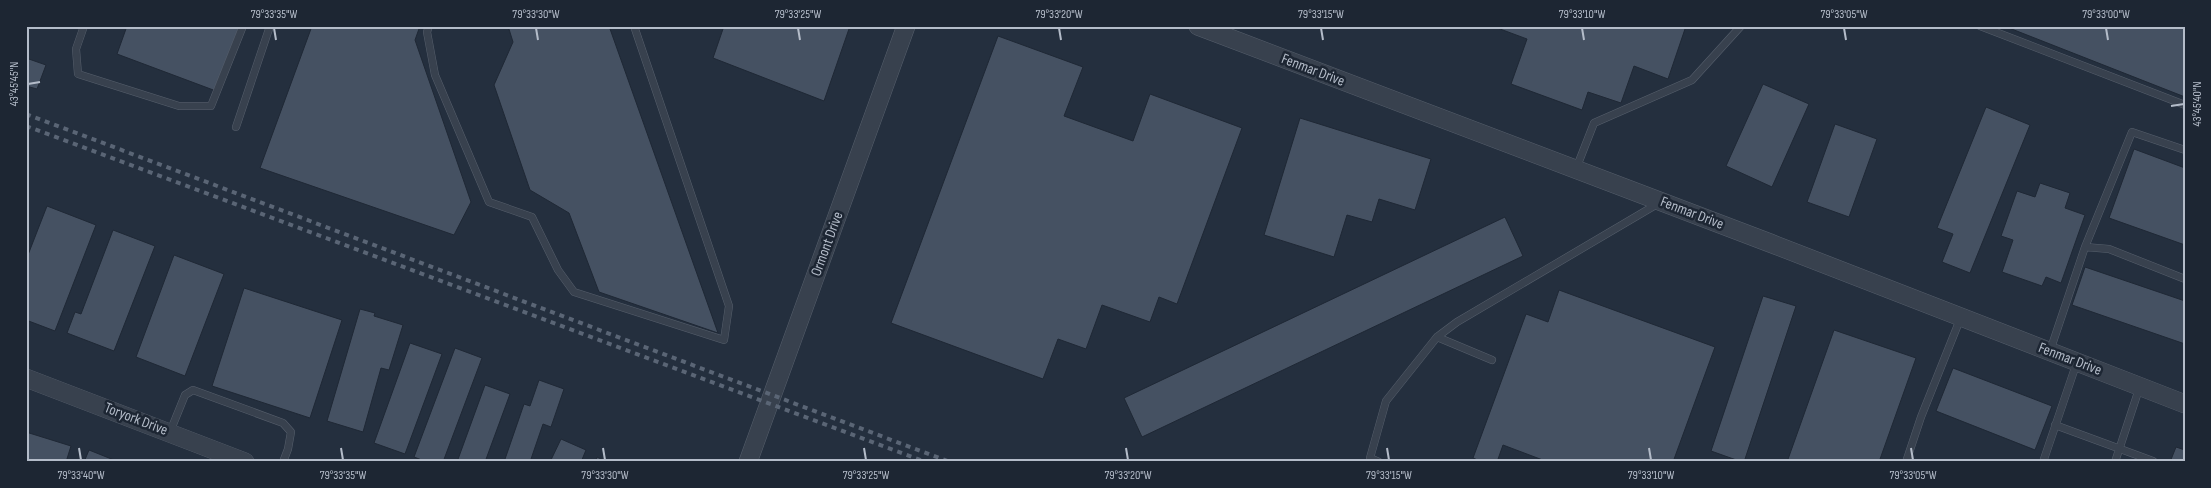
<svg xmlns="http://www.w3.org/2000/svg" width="2211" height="488" viewBox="0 0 2211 488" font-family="'Sofia Sans Condensed',sans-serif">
  <rect width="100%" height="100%" fill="#242f3e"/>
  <path fill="#455162" stroke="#1f2835" d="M127,26H241L216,91L117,54Z
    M312,26H420L415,40L471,202L454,235L260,168Z
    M508,26H609L718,333L599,292L569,213L530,190L494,85L513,42Z
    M724,26H850L824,101L713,58Z
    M1492,26H1686L1668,79L1634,66L1621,103L1588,92L1582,110L1511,84L1527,39Z
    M2004,26H2185V97Z
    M998,36L1083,67L1064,116L1133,141L1150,94L1242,128L1177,304L1159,297L1150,322L1102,305L1086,349L1058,339L1043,379L891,323Z
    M26,58L46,65L37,89L26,86Z
    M1763,84L1809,104L1772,187L1726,166Z
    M1986,107L2030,125L1970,273L1942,262L1953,234L1937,228Z
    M1300,118L1431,159L1415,210L1379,199L1372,222L1347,215L1334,257L1264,235Z
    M1835,124L1877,139L1849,217L1807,202Z
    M2134,149L2185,168V245L2109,218Z
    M2040,183L2070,193L2065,208L2085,215L2061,283L2046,277L2042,286L2002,272L2013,240L2001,236L2017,191L2035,197Z
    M47,206L96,225L55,331L26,320V260Z
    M1505,217L1523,256L1142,437L1124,398Z
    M113,230L155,246L114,351L67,333L75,312L81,314Z
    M174,255L224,274L185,376L136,357Z
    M2085,267L2185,301V344L2072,305Z
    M244,288L342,320L310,418L212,386Z
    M1559,290L1715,347L1673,462H1548L1503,445L1497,462H1482L1473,458L1526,314L1548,322Z
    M1763,296L1796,306L1744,462H1742L1711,451Z
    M360,309L375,313L374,316L403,325L389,370L381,368L363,432L327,421Z
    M1834,330L1916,358L1879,462H1787Z
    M410,343L442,354L405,454L374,443Z
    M455,348L482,358L443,462H427L414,457Z
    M1953,368L2052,406L2035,450L1936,411Z
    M539,380L564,389L551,427L543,424L530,462H504L524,404L530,406Z
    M485,385L510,394L485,462H457Z
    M26,432L71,446L66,462H26Z
    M561,439L586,450L581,462H550Z
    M2176,447L2185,450V462H2170Z
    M89,450L119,462H84Z
    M597,457L607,462H595Z"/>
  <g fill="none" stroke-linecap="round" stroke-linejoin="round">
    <g stroke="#565f6c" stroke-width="8">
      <path id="service" d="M84,26L76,49L78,74L179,106H211L243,26
        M429,26L427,32L435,75L489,202L532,217L558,270L574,292L724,340L729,306L634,26
        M1980,26L2185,105
        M236,127L270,26
        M1576,169L1594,123L1692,80L1741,26
        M2085,247L2132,132L2185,150
        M1437,337L1492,360
        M2050,351L2085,247L2109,249L2185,279
        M2055,425L2153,461
        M170,432L185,395L193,390L283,423L291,432L288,449L283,462
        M1379,462L1370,458L1386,401L1437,337L1457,322L1659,203
        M1906,462L1921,417L1961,317
        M2043,462L2077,362
        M2115,462L2140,386"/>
    </g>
    <g stroke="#565f6c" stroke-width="19">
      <path id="tertiary" d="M1198,26L1770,243L2185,404
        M26,378L245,462
        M748,462L906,26"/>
    </g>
    <use href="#service" stroke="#38414e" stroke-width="7"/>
    <use href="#tertiary" stroke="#38414e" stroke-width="18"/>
    <path stroke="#5a6575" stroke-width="4" stroke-dasharray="5 5" stroke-linecap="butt" d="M26,114L950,462
      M26,126L926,462"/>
  </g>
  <path fill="none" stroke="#b4bcc9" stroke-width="2" d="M274,28L276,40M536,28L538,40M798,28L800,40M1059,28L1061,40M1321,28L1323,40M1582,28L1584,40M1844,28L1846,40M2106,28L2108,40M28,84L40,82M2171,106L2184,104M79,448L81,460M341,448L343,460M603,448L605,460M864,448L866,460M1126,448L1128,460M1387,448L1389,460M1649,448L1651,460M1911,448L1913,460"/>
  <g text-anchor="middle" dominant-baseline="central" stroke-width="5" stroke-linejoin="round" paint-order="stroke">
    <g font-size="15" fill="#b4bcc9" stroke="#1d2633">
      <text transform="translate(1313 70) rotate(21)">Fenmar Drive</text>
      <text transform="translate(1692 213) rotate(21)">Fenmar Drive</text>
      <text transform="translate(827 244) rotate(-70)">Ormont Drive</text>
      <text transform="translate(2070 359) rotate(21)">Fenmar Drive</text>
      <text transform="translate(136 419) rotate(21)">Toryork Drive</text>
    </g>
  </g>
  <rect width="2211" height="488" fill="none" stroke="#1d2633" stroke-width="55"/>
  <rect x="28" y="28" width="2156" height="432" fill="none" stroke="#b4bcc9" stroke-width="2"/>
  <g font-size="12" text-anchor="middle" fill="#b4bcc9">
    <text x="274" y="18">79°33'35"W</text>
    <text x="536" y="18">79°33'30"W</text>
    <text x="798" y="18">79°33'25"W</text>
    <text x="1059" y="18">79°33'20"W</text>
    <text x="1321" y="18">79°33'15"W</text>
    <text x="1582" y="18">79°33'10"W</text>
    <text x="1844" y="18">79°33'05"W</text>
    <text x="2106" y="18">79°33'00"W</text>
    <text transform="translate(14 84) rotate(-90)" y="4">43°45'45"N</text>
    <text transform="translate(2197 104) rotate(-90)" y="4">43°45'40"N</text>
    <text x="81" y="479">79°33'40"W</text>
    <text x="343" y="479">79°33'35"W</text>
    <text x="605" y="479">79°33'30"W</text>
    <text x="866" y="479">79°33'25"W</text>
    <text x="1128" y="479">79°33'20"W</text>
    <text x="1389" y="479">79°33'15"W</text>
    <text x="1651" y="479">79°33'10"W</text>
    <text x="1913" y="479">79°33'05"W</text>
  </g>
</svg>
